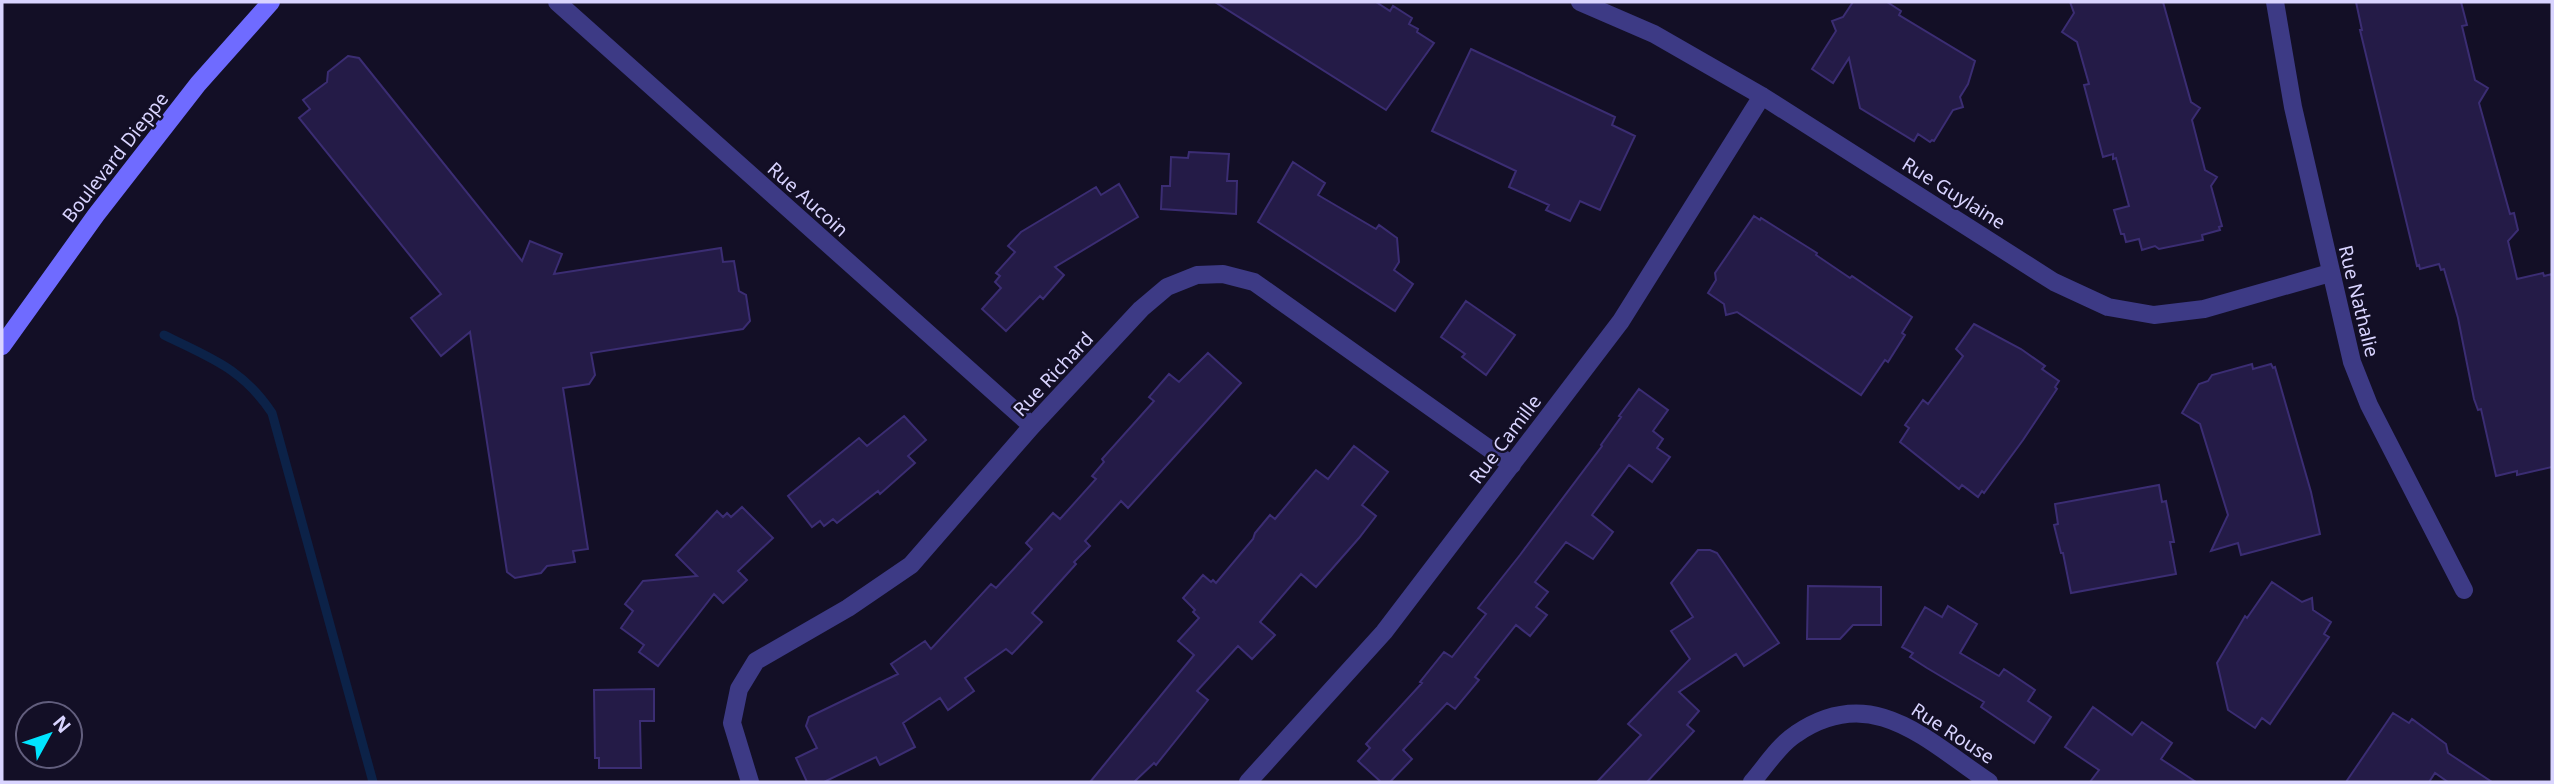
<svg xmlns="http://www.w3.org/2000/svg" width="2554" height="784" viewBox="0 0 2554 784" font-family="'Noto Sans',sans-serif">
  <rect width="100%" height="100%" fill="#130f26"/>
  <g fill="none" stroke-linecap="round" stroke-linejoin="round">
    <path stroke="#0c2248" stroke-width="9" d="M164,335C210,358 242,368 272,413L373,782"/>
  </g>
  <path fill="#241b47" stroke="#3b2d73" stroke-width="2" d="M1215,2H1376L1390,11L1393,6L1412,18L1409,24L1418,29L1417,32L1434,43L1386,110Z
    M1853,2H1887L1901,11L1899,15L1975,61L1968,84L1960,97L1963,107L1953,110L1934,141L1932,140L1930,142L1918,134L1914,141L1860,108L1849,58L1833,83L1812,69L1836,31L1832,21L1843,17Z
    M2070,2H2163L2191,102L2200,108L2192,120L2205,170L2217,177L2211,186L2222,226L2219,227L2220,230L2202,235L2203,240L2159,249L2155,246L2142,250L2139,239L2126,242L2124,234H2121L2114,210L2129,206L2116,158L2113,159V154L2103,157L2084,85L2089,84L2077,42L2062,32L2074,13Z
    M2356,2H2461L2467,25L2462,26L2475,80L2488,88L2479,103L2510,214L2514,213L2518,230L2508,241L2517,279L2543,273L2544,276L2552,274V467L2517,475V471L2496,476L2481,409L2478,410L2474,399L2458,318L2444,269L2441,270L2439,264L2420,269L2419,265L2417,266L2360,30H2362Z
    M1471,49L1615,117L1612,125L1635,136L1600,210L1580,201L1570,221L1546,210L1549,205L1509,187L1516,171L1432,131Z
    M348,56L359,58L522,261L530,241L562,254L554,274L721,248L723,262L734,261L739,291L746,295L750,321L743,329L591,353L595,375L589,384L563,388L588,549L573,551L575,562L547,566L541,573L515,578L507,572L470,332L441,356L411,318L441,294L299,118L310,109L303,100L327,82L328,72Z
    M1189,152L1229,154L1227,181H1237L1236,214L1161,209L1162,186H1170L1171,157L1188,158Z
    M1293,162L1325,183L1318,195L1376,229L1379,225L1397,238L1399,262L1394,270L1413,284L1395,311L1258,222Z
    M1119,184L1138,217L1055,267L1064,275L1043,299L1040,296L1006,331L982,309L1001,288L995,282L1000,276L996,273L1015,252L1008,246L1021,232L1096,187L1101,195Z
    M1754,216L1760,220L1761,218L1817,253L1816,255L1850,278L1852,276L1912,317L1902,333L1905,335L1888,362L1885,360L1861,395L1737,312L1726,315L1724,304L1708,293L1716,280L1715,273Z
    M1466,301L1515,335L1486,375L1462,357L1465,354L1441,337Z
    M1974,324L2021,349L2045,366L2042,369L2059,381L2055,387L2057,389L2023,440L1984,493L1982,491L1978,497L1962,485L1959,489L1900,442L1909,428L1905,425L1923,400L1928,404L1963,356L1956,349Z
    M1208,353L1241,383L1128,508L1121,501L1085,541L1090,546L1074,562L1076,564L1032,613L1042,622L1012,654L1006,649L965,678L974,691L948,710L940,698L903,723L915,747L880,765L876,757L824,782H807L796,758L817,748L806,726L809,717L898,674L891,664L925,641L931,649L991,584L996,588L1032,549L1026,543L1053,513L1060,519L1096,479L1092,476L1104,462L1102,459L1154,401L1149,397L1169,374L1179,382Z
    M2252,364L2253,369L2271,364L2273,368L2275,367L2311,492L2320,534L2241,555L2238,543L2211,551L2228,515L2200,424L2182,413L2199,384L2208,381L2212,375Z
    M1639,389L1668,410L1653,431L1663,439L1657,448L1670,457L1652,482L1629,465L1592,515L1613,532L1593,559L1566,542L1535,582L1548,592L1536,607L1547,615L1530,636L1516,625L1475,677L1479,680L1455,709L1447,703L1403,750L1412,759L1390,782H1381L1358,761L1370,748L1366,744L1422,683L1420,682L1444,652L1452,657L1486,614L1478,608L1520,555L1602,446L1601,445L1621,417L1619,416Z
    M904,416L926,440L908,456L915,463L880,494L878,491L837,523L833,519L824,526L820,521L812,527L788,496L859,438L867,446Z
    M1354,446L1388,472L1362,505L1376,516L1359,538L1316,587L1301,574L1260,622L1275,635L1252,659L1238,646L1197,691L1208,700L1156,765L1154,763L1134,782H1090L1194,655L1178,641L1199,618L1193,612L1195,610L1183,598L1203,575L1211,582L1213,580L1216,583L1253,539L1255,533L1270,515L1275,519L1316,470L1328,479Z
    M2159,485L2162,502L2166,501L2174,542H2170L2176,574L2071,593L2063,553H2061L2054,525L2058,524L2055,504Z
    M742,507L773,538L738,571L747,580L723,603L714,594L658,666L639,652L644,645L621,628L633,611L625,604L643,581L697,576L676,555L717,511L723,517L727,513L731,517Z
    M1698,550H1710L1717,553L1779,643L1744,666L1736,654L1679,692L1699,711L1687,725L1694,731L1647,782H1597L1641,735L1628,724L1690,659L1671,631L1693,617L1671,583Z
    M2272,582L2302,602L2312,598L2313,610L2331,622L2324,634L2329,637L2270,724L2262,718L2255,728L2228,710L2217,663L2245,616L2247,618Z
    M1808,586L1881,587V625H1853L1840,639H1807Z
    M1948,606L1977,624L1960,653L1999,676L2004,669L2035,690L2028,701L2051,717L2034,743L1981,707L1984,702L1927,668L1910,657L1913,653L1902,647L1925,607L1942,617Z
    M654,689V721H640L641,768H599V758H595L594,690Z
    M2093,707L2132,735L2142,722L2172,743L2161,759L2196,782H2090L2099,770L2065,747Z
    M2393,713L2409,723L2412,719L2446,744L2448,753L2492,782H2448L2435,773L2429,782H2346Z"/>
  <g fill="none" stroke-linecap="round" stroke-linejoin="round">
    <path stroke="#3d3a85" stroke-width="18" d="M557,2L1032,426
      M1580,2L1654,34L1762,96L2054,282L2108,307L2154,315L2204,309L2330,273
      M2275,2L2293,107L2352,362L2369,405L2464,590
      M750,782L732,723L739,689L756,661L848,608L911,565L1032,426L1141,309L1167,287L1197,275L1223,274L1254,282L1512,465
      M1248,782L1384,632L1621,321L1762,96
      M1752,782C1765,767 1779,745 1796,734C1872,682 1926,740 1989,782"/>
    <path stroke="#6f6bff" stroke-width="18" d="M2,346L96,215L198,84L271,2"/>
  </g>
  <g text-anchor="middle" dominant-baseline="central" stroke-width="5" stroke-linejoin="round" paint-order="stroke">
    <g font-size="19" fill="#d9d4ff" stroke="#130f26">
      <text transform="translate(115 157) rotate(-52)">Boulevard Dieppe</text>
      <text transform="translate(1954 193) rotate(32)">Rue Guylaine</text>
      <text transform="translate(808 199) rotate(42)">Rue Aucoin</text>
      <text transform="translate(2359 301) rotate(76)">Rue Nathalie</text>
      <text transform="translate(1053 374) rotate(-47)">Rue Richard</text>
      <text transform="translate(1505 439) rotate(-53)">Rue Camille</text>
      <text transform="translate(1953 733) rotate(33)">Rue Rouse</text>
    </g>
  </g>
  <rect width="2554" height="784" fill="none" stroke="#d9d4ff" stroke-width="7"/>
  <g transform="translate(49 735) rotate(50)"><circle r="33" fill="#130f26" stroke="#625e7d" stroke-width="2"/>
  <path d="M0-5L12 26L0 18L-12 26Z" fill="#00e5ff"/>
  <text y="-10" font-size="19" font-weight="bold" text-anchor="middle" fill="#d9d4ff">N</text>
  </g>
</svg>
